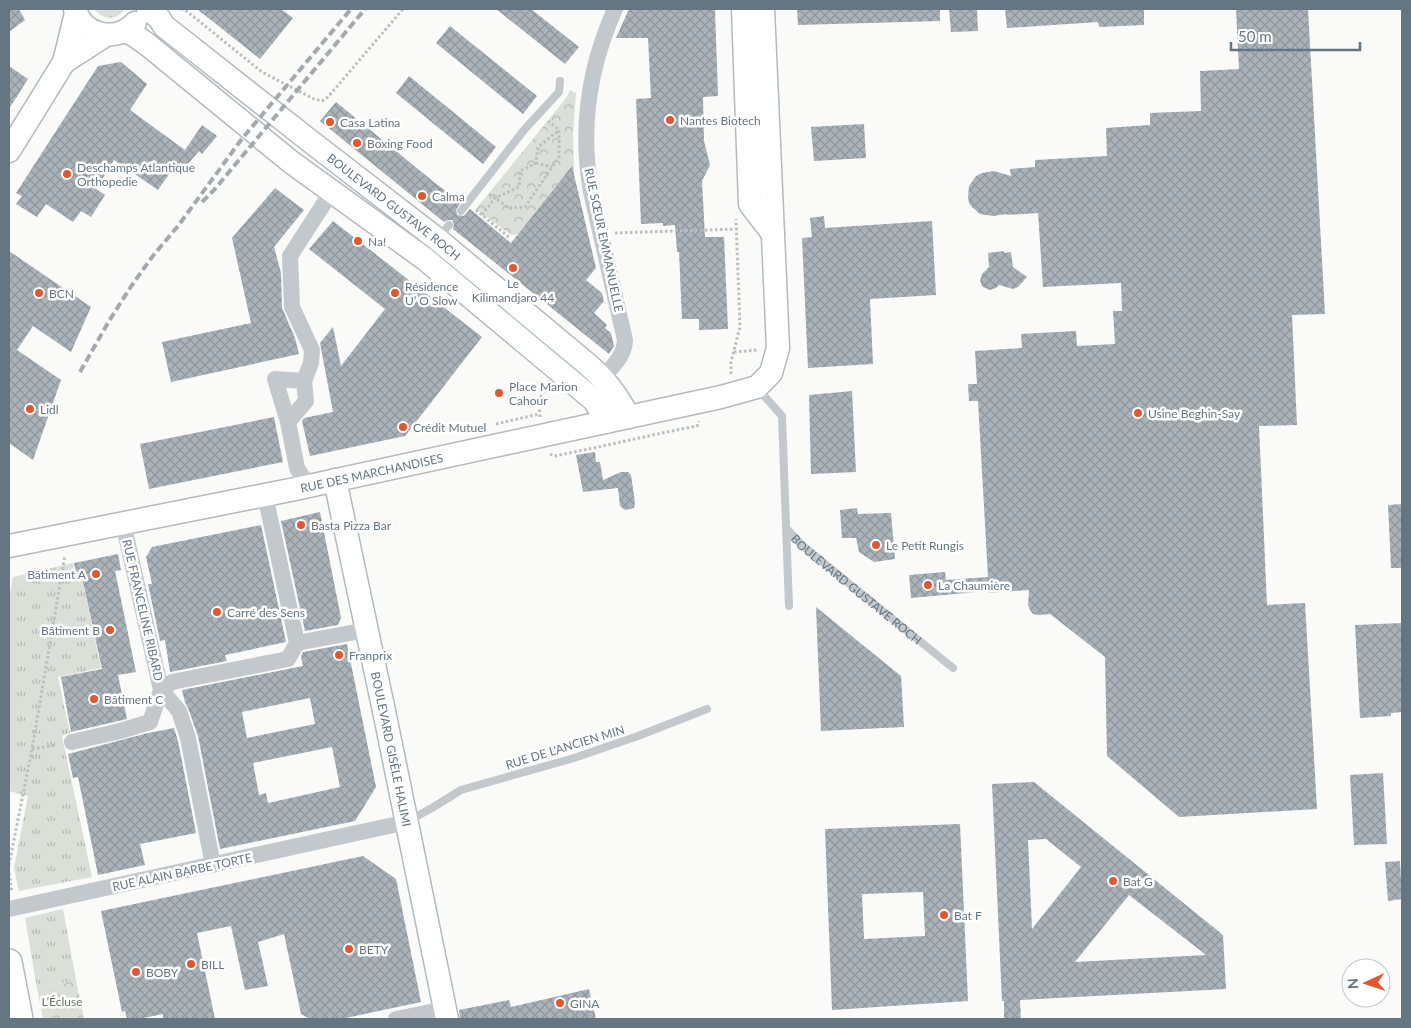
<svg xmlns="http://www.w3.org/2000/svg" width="1411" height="1028" viewBox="0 0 1411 1028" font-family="Lato,sans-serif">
  <defs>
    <pattern id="grass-tufts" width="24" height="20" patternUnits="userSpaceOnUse" patternTransform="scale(1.25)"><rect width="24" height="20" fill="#dadfd7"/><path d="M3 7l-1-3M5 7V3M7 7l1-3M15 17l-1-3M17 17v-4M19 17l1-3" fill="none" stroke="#b4b9b4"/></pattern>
    <pattern id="park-crowns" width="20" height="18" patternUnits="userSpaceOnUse" patternTransform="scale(1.25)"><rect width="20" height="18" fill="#dadfd7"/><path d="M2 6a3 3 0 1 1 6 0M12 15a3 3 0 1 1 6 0" fill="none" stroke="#b4b9b4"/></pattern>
    <pattern id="building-cross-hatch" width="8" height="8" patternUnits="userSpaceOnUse" patternTransform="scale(1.25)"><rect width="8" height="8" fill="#aab3b9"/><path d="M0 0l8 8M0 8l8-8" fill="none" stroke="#8e969c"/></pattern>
  </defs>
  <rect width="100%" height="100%" fill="#fafaf8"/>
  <path fill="url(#grass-tufts)" d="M94,9H125C117,21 103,20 94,9Z
    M73,563L76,579L82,578L101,668L58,677L70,733L62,736L92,877L19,891L14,868L28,796L9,791V598L13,577Z
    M63,909L76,980L37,988L25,918Z"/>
  <path fill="url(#park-crowns)" d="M570,90L576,93L573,133L574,175L567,172L518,234L511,235L476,209L567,97Z
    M76,980L84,1019H43L37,988Z"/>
  <path fill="url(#building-cross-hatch)" fill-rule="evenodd" d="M9,9H19L25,20L9,32Z
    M197,9H281L293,18L260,59Z
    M496,9H531L579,47L565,64Z
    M629,9H715L718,96L703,97L704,141L710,165L702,181L705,237H724L728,329L699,330V319H682L679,252H677L675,225L663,226V223L641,224L636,99L651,98L648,38H616Z
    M797,9H940V21L798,25Z
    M949,9H977L978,31L951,32Z
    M1005,9H1144V25L1099,27L1098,22L1007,28Z
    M1236,9H1308L1325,314L1292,315L1297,425L1259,426L1267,605L1305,603L1317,809L1179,817L1107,756L1105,657L1050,614L1039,615L1033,614L1030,610L1028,605L1029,590L988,593V591L911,598L909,575L945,572L946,580L988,577L978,401H969L968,384H977L975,351L1022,348L1021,334L1076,331L1077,346L1115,344L1113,311H1122L1121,283L1043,287L1038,213L1007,215V214L993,216L980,214L972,207L969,203L968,197L969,186L976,176L982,173L994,171L1011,176L1010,169L1035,167V160L1107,156L1106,128L1150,125V113L1201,111L1200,71L1239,69Z
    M450,26L537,96L523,114L436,43Z
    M121,62L147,84L130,110L185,150L202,125L217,136L202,154L199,151L181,172L174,167L158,190L114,160L96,189L105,195L91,217L81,211L73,222L46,204L37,217L16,204L22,196L16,193L98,66Z
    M9,66L28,79L9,109Z
    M409,76L496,147L483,164L396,93Z
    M336,102L435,183L461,202L456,210L457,215L464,216L470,209L511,243L572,166L596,268L586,280L602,293L604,301L594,313L607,325L605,328L611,333L614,346L609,354L453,229L454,224L452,220H448L444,222L320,121Z
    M864,124L866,158L814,161L811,127Z
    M275,188L304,210L274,247L281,273L282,308L295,338L299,354L171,382L162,342L251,323L232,238Z
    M824,216L825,228L932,221L936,295L870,299L873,364L808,368L802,238L812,237L810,218Z
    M333,221L482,337L405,436L310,456L302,421L304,418L333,412L320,343L333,327L341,366L385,309L309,249Z
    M9,251L91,307L71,352L33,326L17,350L61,380L33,460L9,443Z
    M1004,251V253L1011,252L1013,267L1027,277L1018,287L1013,289L999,285L996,288L990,290L985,288L982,286L980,281L982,274L989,267L988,253Z
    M852,391L856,472L811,474L809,395Z
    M274,417L283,462L149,489L140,444Z
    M595,452L596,462H600L603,480L621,472H628L631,475L635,502L634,508L625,510L620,506L618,488L583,492L576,455Z
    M1402,504V568H1391L1388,505Z
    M857,508L858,514L891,513L895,559L874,562L859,552L856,538H842L840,510Z
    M320,512L341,618L338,625L305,631L281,521Z
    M261,525L286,642L225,655L227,661L170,672L165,640L160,641L148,584H152L146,557L152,547Z
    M118,554L121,570L115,571L136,672L118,675L127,719L71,732L61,677L102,669L82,577L77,578L74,563Z
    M816,607L901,676L904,727L821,731Z
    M1402,623V712L1391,713V716L1360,718L1355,625Z
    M347,644L376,787L355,821L220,849L198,736L188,708L185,702L182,690L303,666L301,656L303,652ZM310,698L315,724L247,738L242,712ZM332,747L340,787L268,803L266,793L259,795L253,763Z
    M174,728L178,741L196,833L140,844L145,865L98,875L78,777L73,778L68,754L148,733Z
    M1383,773L1387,844L1354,845L1350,775Z
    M1034,782L1223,935L1226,989L1020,1000L1021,1019H1004V1001H1002L992,784ZM1046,839L1081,867L1032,929L1028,840ZM1129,895L1206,955L1075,962Z
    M960,824L968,1001L832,1010L825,829ZM923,892L925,936L864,939L862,894Z
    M363,856L396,879L421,1002L341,1019H310L301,1014L284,934L258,942L268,986L245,990L231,926L197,933L215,1019H163V1014L139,1019H127L125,1011L122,1012L101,911Z
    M1400,861L1402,899L1388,901L1385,862Z
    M589,989L596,1019H460L459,1010L509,1000L511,1007Z"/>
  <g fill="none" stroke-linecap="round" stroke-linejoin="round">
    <g stroke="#b3babf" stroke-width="25">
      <g id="secondary">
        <path d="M75,9C82,36 116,43 135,23"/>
        <path id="s2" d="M148,9L159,18L164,26L310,141L437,239L586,363C607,381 615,393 629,417"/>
        <path d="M743,9L750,204L773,234"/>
        <path d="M125,31L134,35L148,45L291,162L425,259L595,401L606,422"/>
        <path d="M64,62L106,35"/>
        <path d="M9,151L64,62L76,13"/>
        <path id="s3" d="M335,480L384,711L447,1019"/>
        <path id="s4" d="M9,546L295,489L721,397L757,387L771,373L778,348L763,9"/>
      </g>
    </g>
    <g stroke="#b5babe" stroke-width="28">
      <path id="primary" d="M9,962L20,1019"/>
    </g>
    <path stroke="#bbbfc2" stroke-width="3" stroke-dasharray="2.5 2.5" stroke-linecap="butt" d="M181,9H184L262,72L314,99L322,101L328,97L403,9
      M536,163L552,167
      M489,194L509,208L525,207L559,157V130L548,121
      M476,210L510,238
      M482,215L495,198L519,187L520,171L536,163L538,147L559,130
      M615,233L737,229
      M734,352L758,350
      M731,374V362L740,327L736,219
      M540,417L539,400L547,385
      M496,424L539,414
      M550,454L554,456C602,447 649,435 697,426L699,421
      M32,749L56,745
      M9,865L32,749L65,555
      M9,873L12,892"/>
    <g stroke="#c3c8cc" stroke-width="8">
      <path d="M461,211L524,130L559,92L560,81"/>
      <path d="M438,238L449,225"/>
      <path d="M758,389L782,416L789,606"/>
      <path id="s1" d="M787,529L802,545L836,573L953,668"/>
      <path d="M408,821L432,808L461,790L574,758L638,736L707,709"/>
    </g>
    <path stroke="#c3c8cc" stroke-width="16" d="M603,378C612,366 625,356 625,340L591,192C580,130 589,67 615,9
      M288,422L275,379L304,381
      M308,486L297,468L288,422L306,401L304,381L311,363L312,350L292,307L290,256L332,191
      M265,495L297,643
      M123,523L161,690L179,711L188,738L213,865
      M72,742L120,731L150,722L161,690L172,682L288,659L297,643L366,630
      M9,909L407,822
      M396,1019L445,1009"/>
    <use href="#secondary" stroke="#fff" stroke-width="22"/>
    <use href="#primary" stroke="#fff" stroke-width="25"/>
    <path stroke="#a2aab0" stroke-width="4" stroke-dasharray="8 4" stroke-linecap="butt" d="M202,202L214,190L365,9
      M80,372L109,321L132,285L152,257L178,226L241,140L351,9"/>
  </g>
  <g fill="#e4572e" stroke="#fff" stroke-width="2">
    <circle cx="670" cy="120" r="5"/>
    <circle cx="330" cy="122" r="5"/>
    <circle cx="357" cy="143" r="5"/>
    <circle cx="67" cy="174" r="5"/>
    <circle cx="422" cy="196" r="5"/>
    <circle cx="358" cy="241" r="5"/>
    <circle cx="513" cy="268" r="5"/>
    <circle cx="39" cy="293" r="5"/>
    <circle cx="395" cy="293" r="5"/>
    <circle cx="499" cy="393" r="5"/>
    <circle cx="30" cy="409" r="5"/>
    <circle cx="1138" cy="413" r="5"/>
    <circle cx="403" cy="427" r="5"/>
    <circle cx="301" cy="525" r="5"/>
    <circle cx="876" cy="545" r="5"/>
    <circle cx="96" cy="574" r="5"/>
    <circle cx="928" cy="585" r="5"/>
    <circle cx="217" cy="612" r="5"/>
    <circle cx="110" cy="630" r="5"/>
    <circle cx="339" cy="655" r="5"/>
    <circle cx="94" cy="699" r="5"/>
    <circle cx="1113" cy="881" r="5"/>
    <circle cx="944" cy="915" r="5"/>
    <circle cx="349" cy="949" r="5"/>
    <circle cx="191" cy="964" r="5"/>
    <circle cx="136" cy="972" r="5"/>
    <circle cx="560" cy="1003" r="5"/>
  </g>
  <g text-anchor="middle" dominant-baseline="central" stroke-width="5" stroke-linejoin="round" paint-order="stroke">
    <g font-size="12" fill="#657683" stroke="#fff" text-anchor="start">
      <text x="680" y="120">Nantes Biotech</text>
      <text x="340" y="122">Casa Latina</text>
      <text x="367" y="143">Boxing Food</text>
      <text x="77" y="167">Deschamps Atlantique<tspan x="77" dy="14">Orthopedie</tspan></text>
      <text x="432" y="196">Calma</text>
      <text x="368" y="241">Na!</text>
      <text x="513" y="283" text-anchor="middle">Le<tspan x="513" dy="14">Kilimandjaro 44</tspan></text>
      <text x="405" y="286">Résidence<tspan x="405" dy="14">U’ O Slow</tspan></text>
      <text x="49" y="293">BCN</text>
      <text x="509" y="386">Place Marion<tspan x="509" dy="14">Cahour</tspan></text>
      <text x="40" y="409">Lidl</text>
      <text x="1148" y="413">Usine Beghin-Say</text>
      <text x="413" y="427">Crédit Mutuel</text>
      <text x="311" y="525">Basta Pizza Bar</text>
      <text x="886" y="545">Le Petit Rungis</text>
      <text x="86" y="574" text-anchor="end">Bâtiment A</text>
      <text x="938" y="585">La Chaumière</text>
      <text x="227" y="612">Carré des Sens</text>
      <text x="100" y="630" text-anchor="end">Bâtiment B</text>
      <text x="349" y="655">Franprix</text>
      <text x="104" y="699">Bâtiment C</text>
      <text x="1123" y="881">Bat G</text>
      <text x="954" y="915">Bat F</text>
      <text x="359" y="949">BETY</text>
      <text x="201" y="964">BILL</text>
      <text x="146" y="972">BOBY</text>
      <text x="570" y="1003">GINA</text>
    </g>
    <g font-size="12" fill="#657683" stroke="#fff">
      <text stroke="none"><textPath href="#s2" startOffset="316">BOULEVARD GUSTAVE ROCH</textPath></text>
      <text transform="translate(604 240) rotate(78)">RUE SŒUR EMMANUELLE</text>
      <text stroke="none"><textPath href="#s4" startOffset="370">RUE DES MARCHANDISES</textPath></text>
      <text stroke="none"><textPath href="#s1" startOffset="92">BOULEVARD GUSTAVE ROCH</textPath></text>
      <text transform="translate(143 610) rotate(77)">RUE FRANCELINE RIBARD</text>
      <text transform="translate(565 747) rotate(-17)">RUE DE L'ANCIEN MIN</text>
      <text stroke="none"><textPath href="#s3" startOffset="275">BOULEVARD GISÈLE HALIMI</textPath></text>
      <text transform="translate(182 872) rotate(-12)">RUE ALAIN BARBE TORTE</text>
    </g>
    <g font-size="12" fill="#687a64" stroke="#fff">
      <text x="62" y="1001">L’Écluse</text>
    </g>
  </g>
  <rect width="1411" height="1028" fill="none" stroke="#657683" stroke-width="20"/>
  <g transform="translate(1366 983) rotate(267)"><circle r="24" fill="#ffffff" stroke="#c1c8cd"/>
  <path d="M0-4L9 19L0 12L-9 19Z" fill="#e4572e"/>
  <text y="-8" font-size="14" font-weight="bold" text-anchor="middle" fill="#657683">N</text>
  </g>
  <path d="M1231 42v8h129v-8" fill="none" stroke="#657683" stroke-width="2.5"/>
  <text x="1238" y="42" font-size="15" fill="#657683" stroke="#ffffff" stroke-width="4" paint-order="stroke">50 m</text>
</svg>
